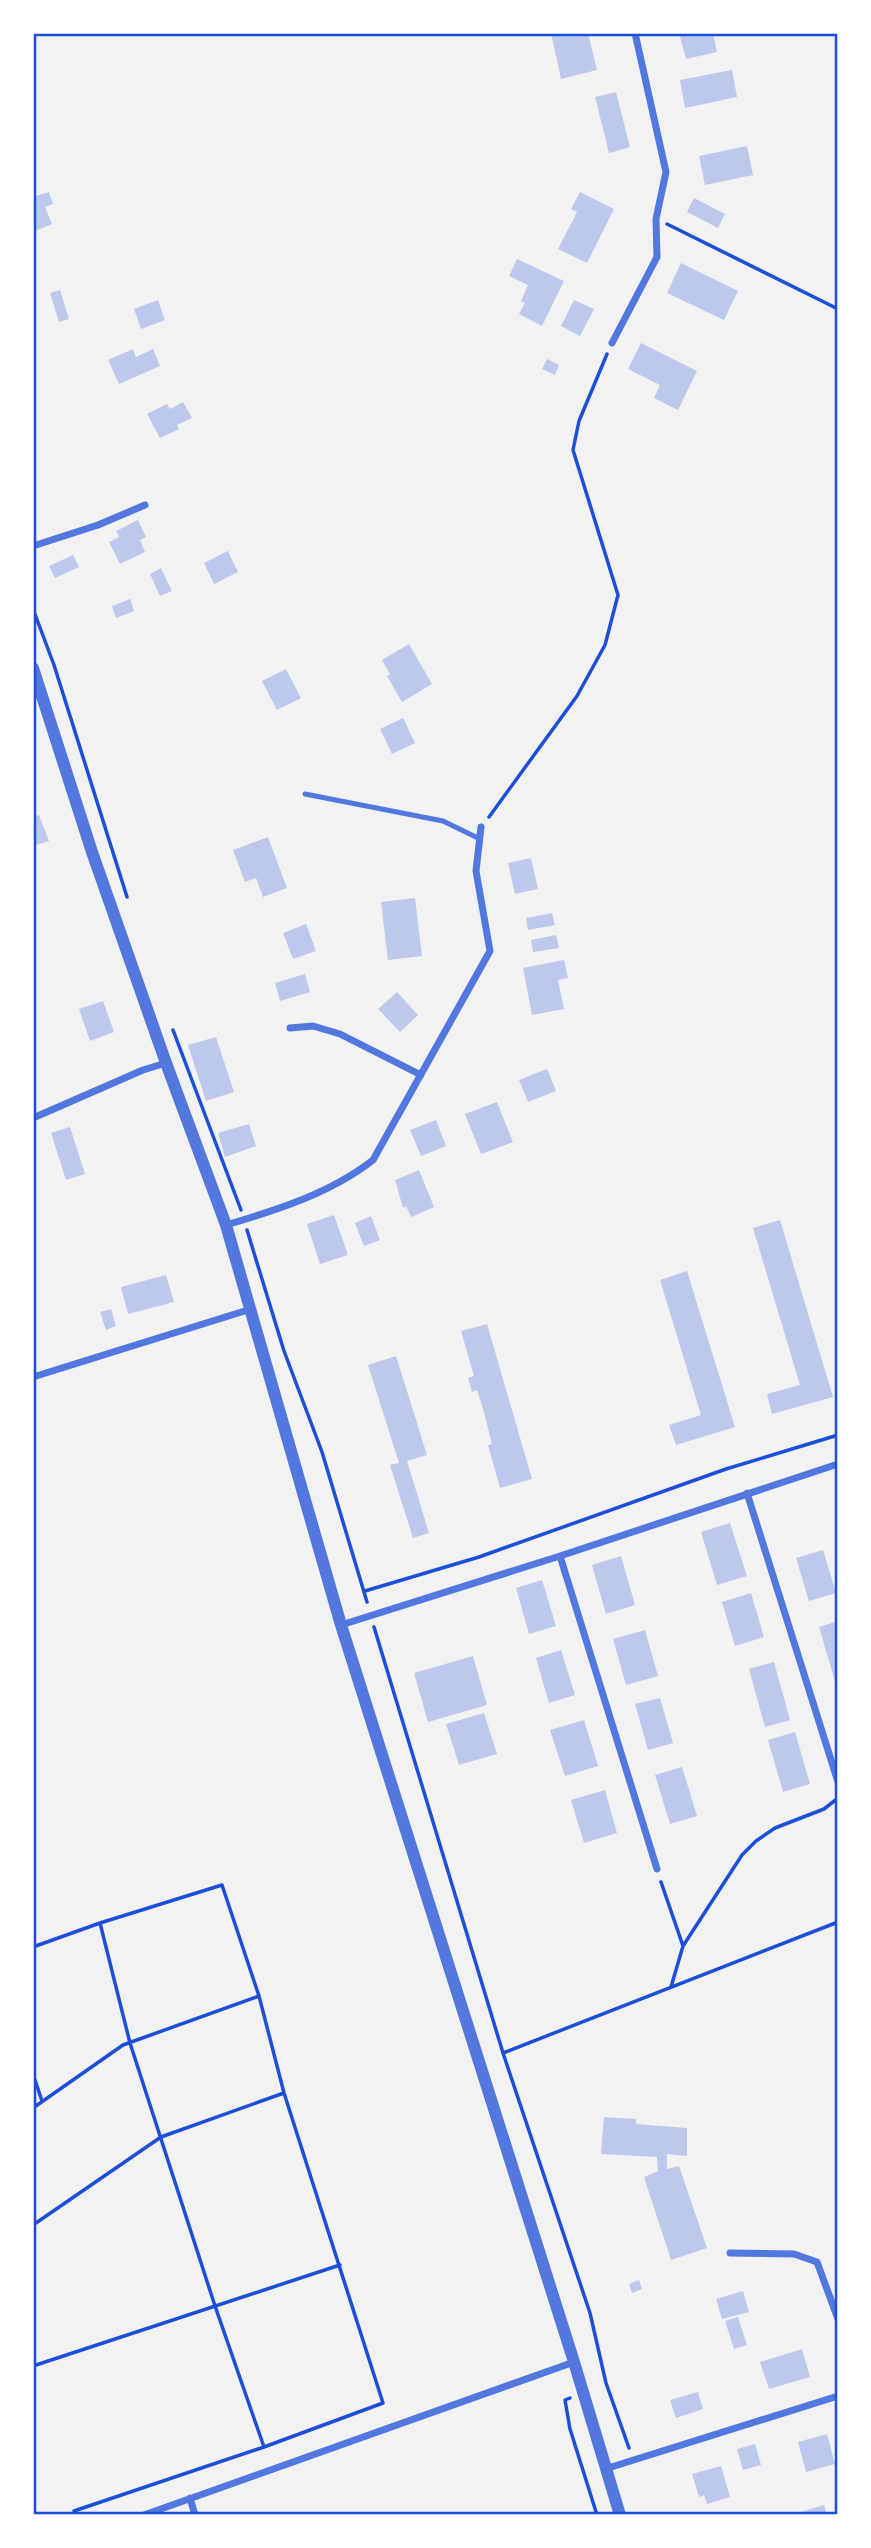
<svg xmlns="http://www.w3.org/2000/svg" width="871" height="2548" viewBox="0 0 871 2548" font-family="'Open Sans',sans-serif">
  <rect width="100%" height="100%" fill="#f2f2f2"/>
  <path fill="#bdc9ec" d="M551,33H588L597,70L561,79Z
    M679,33H713L717,52L686,59Z
    M732,70L737,97L685,108L680,80Z
    M616,92L630,147L609,153L595,97Z
    M747,146L753,175L705,185L699,156Z
    M49,192L53,204L45,207L52,224L35,231L33,197Z
    M580,192L614,209L587,263L558,249L577,212L571,209Z
    M694,198L725,214L718,228L687,212Z
    M517,259L564,281L542,326L519,314L525,303L521,301L528,285L509,276Z
    M681,263L738,291L724,320L667,293Z
    M60,290L69,319L59,322L50,293Z
    M158,300L165,320L141,329L134,309Z
    M574,300L594,309L580,336L561,326Z
    M641,343L697,371L678,410L654,398L660,385L628,369Z
    M133,349L136,357L153,349L160,366L119,384L108,360Z
    M547,359L559,365L555,375L542,369Z
    M183,402L192,418L177,425L179,429L160,438L147,414L167,404L170,409Z
    M138,520L146,537L140,540L145,552L120,564L109,542L119,537L116,531Z
    M228,551L238,572L214,584L204,563Z
    M73,555L79,567L55,578L49,566Z
    M161,568L172,591L160,596L150,574Z
    M130,599L134,611L116,618L112,606Z
    M409,644L432,684L402,702L387,676L390,674L382,660Z
    M286,669L301,698L277,710L262,681Z
    M403,718L415,743L392,754L380,729Z
    M39,815L49,841L33,846V817Z
    M268,837L287,888L263,897L256,878L245,882L233,850Z
    M531,858L538,889L515,894L508,863Z
    M415,898L422,956L388,960L381,902Z
    M552,913L555,925L528,930L526,918Z
    M306,924L316,951L293,959L283,933Z
    M556,935L559,948L533,952L531,940Z
    M564,960L568,978L558,980L564,1009L532,1015L523,968Z
    M305,974L310,992L280,1001L275,983Z
    M397,992L418,1015L400,1032L378,1009Z
    M103,1001L114,1032L90,1041L79,1009Z
    M216,1037L234,1092L206,1101L188,1045Z
    M547,1069L556,1091L528,1102L519,1080Z
    M497,1102L513,1142L481,1154L465,1114Z
    M436,1120L446,1146L421,1156L410,1130Z
    M249,1124L256,1146L225,1157L218,1133Z
    M70,1127L85,1174L66,1180L51,1133Z
    M419,1170L434,1207L411,1217L406,1206L403,1208L395,1180Z
    M334,1215L348,1255L320,1264L307,1224Z
    M371,1216L380,1240L364,1246L355,1223Z
    M780,1220L833,1397L772,1414L767,1394L800,1385L753,1228Z
    M687,1271L735,1427L676,1445L669,1425L701,1415L660,1280Z
    M166,1275L174,1302L128,1314L121,1287Z
    M111,1309L116,1326L106,1330L100,1312Z
    M487,1324L532,1479L500,1488L488,1445L492,1444L483,1409L477,1390L472,1392L468,1378L474,1376L461,1331Z
    M396,1356L427,1455L407,1461L429,1533L413,1538L390,1465L399,1463L368,1365Z
    M730,1523L747,1576L717,1585L701,1532Z
    M823,1550L836,1593L809,1601L796,1558Z
    M621,1556L635,1605L606,1614L592,1565Z
    M542,1580L556,1626L529,1634L516,1588Z
    M751,1593L764,1637L735,1646L722,1602Z
    M838,1621V1688H837L819,1627Z
    M645,1630L658,1676L626,1685L613,1639Z
    M561,1650L575,1695L549,1703L536,1658Z
    M473,1656L487,1705L428,1722L414,1673Z
    M774,1662L790,1720L765,1727L749,1669Z
    M660,1698L673,1743L648,1750L635,1704Z
    M484,1713L497,1754L459,1765L446,1724Z
    M584,1720L598,1766L565,1776L550,1730Z
    M795,1732L810,1784L783,1792L768,1740Z
    M682,1767L697,1816L670,1824L655,1775Z
    M605,1790L617,1833L584,1843L571,1800Z
    M604,2117L636,2119V2124L687,2128V2156L667,2154V2169L679,2166L707,2248L671,2260L644,2177L658,2171L657,2157L601,2154Z
    M639,2280L642,2289L632,2293L629,2284Z
    M743,2291L749,2312L722,2319L716,2299Z
    M738,2317L747,2345L734,2349L725,2321Z
    M802,2349L810,2377L769,2389L760,2362Z
    M698,2392L703,2409L676,2418L670,2400Z
    M827,2434L835,2464L806,2472L798,2442Z
    M755,2444L761,2465L743,2470L737,2449Z
    M721,2466L730,2497L707,2504L704,2495L699,2497L692,2474Z
    M824,2505L827,2515H794V2514Z"/>
  <g fill="none" stroke-linecap="round" stroke-linejoin="round">
    <path stroke="#1d4ed8" stroke-width="3.5" d="M667,224L838,309
      M33,609L54,665L127,897
      M489,817L577,696L605,645L618,595L573,450L579,421L607,354
      M173,1030L241,1210
      M247,1230L284,1351L322,1452L367,1602
      M365,1591L479,1557L726,1469L838,1435
      M374,1627L503,2053L590,2313L606,2383L629,2448
      M661,1882L683,1946
      M100,1923L130,2043L215,2306L264,2447
      M33,1947L100,1923L222,1885L259,1996L284,2093L383,2403L264,2447L74,2511
      M671,1987L683,1946L742,1855L756,1841L775,1828L824,1809L838,1798
      M503,2053L838,1922
      M33,2074L42,2101
      M33,2108L123,2045L259,1996
      M33,2225L161,2137L284,2093
      M33,2366L340,2265
      M570,2398L565,2400L570,2429L597,2515"/>
    <path stroke="#5277de" stroke-width="5" d="M305,794L443,821L480,839"/>
    <path stroke="#5277de" stroke-width="7" d="M612,343L657,257L656,219L666,172L635,33
      M33,546L98,525L145,505
      M290,1028L313,1026L340,1034L421,1075
      M33,1118L143,1070L166,1063
      M226,1225C277,1210 331,1193 373,1160L490,951L476,871L481,827
      M33,1377L251,1309
      M747,1493L838,1782
      M560,1556L657,1869
      M341,1625L560,1556L838,1464
      M730,2253L794,2254L817,2262L838,2319
      M605,2469L838,2396
      M190,2498L195,2515
      M144,2515L574,2362"/>
    <path stroke="#5277de" stroke-width="12" d="M33,668L92,852L166,1063L226,1225L341,1625L574,2362L620,2515"/>
  </g>
  <rect width="871" height="2548" fill="none" stroke="#ffffff" stroke-width="70"/>
  <rect x="35" y="35" width="801" height="2478" fill="none" stroke="#1d4ed8" stroke-width="2.5"/>
</svg>
